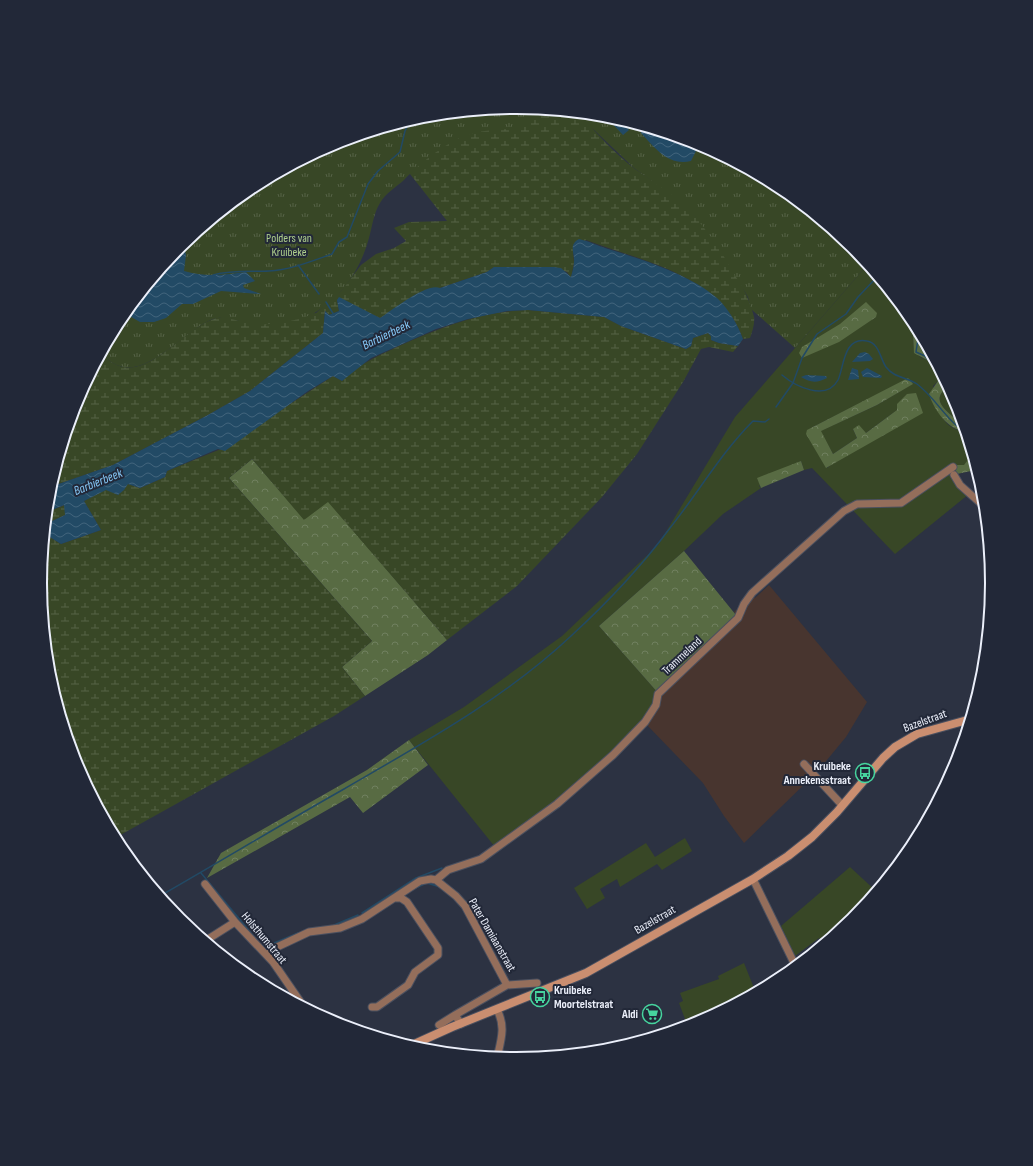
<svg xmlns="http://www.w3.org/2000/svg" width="1033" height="1166" viewBox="0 0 1033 1166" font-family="'Sofia Sans Condensed',sans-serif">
  <defs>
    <pattern id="forest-crowns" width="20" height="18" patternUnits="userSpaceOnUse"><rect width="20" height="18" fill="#586b43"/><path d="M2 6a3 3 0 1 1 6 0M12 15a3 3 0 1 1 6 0" fill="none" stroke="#70805f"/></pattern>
    <pattern id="wetland-marsh" width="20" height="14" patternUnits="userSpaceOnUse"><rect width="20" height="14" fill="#384726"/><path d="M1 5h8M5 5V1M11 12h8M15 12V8" fill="none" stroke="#556246"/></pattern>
    <pattern id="park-tufts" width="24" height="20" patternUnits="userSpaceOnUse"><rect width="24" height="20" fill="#384726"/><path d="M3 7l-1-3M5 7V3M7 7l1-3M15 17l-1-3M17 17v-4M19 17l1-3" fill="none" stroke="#556246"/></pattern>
    <pattern id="water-waves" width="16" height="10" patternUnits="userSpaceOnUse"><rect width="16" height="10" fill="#224a65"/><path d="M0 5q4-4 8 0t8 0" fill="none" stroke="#42647c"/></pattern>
  </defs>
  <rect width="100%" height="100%" fill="#2c3242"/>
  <path fill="#48352f" d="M769,585L867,702L846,737L817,772L744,843L724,816L703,783L645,723L659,694L740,619L734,612L751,595L755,598Z"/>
  <path fill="#384726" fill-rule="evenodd" d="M868,264L910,315L908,320L913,333L914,349L920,357L927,360L935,368L940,369L943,376L933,386C937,406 940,429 966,432C970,444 976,455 964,466L954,465L957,474L969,494L895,554L812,468L804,470L801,461L759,486L761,488L723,514L684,551L599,626L659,694L658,706L568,798L495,847L409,740L464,707L562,636L658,545L735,417ZM908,379L912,384L877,405L820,431L833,454L857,438L853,429L866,433L897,410L827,468L813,427Z
    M949,386L957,401L963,421H958C945,409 929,400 949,386Z
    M685,838L692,851L662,870L657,864L620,887L617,879L600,889L605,898L587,909L574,888L646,843L655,857Z
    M850,867L877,892L853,920L824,944L819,938L795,956L781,926Z
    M744,963L756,993L699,1023L688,1027L679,1003L683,1001L680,993L719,979L718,976Z"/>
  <path fill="url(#forest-crowns)" d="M866,302L877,313L876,317L839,342L802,358L799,353L802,347L840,324Z
    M920,331L922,337L920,339L923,349L928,347L940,369L935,368L927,360L914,353L913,333Z
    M943,376L949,386C929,400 945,409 958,421H963L966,432C948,430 934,410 929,394L940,378Z
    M908,378L913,384L877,405L821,431L833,454L857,438L853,429L859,425L866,433L897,410V404L907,394L916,393L923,413L826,468L806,434L807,430Z
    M972,452L974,464L980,478L971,471L957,474L954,465H964L971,456Z
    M252,459L304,519L328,501L447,640L428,655L365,696L342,667L372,641L229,478Z
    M801,461L804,470L761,488L757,478Z
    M684,551L740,620L659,694L599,626Z
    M409,740L428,765L363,813L350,797L207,878L221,853L367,770Z"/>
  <path fill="url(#wetland-marsh)" d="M517,107L579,113C596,133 614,153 635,169C650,179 666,189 680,200C706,223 747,284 754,317C755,324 752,332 750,338L743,339C721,275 641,261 586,240L573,251L574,263L571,278L567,272L554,267H494L487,272L440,288L380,318L337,300L339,311L329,315L325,311L323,333L250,391L208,415L113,465L50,487L76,400L102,353C106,356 108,361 113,363C149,385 188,320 222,317C228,316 233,319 239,321L316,313L341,291L361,265L376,254L394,248L406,241L394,228L409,222L447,221L410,174L401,158L424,116Z
    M528,310L604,317L621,326L686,349L691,346L693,338L708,333L711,336V340L719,343L738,346L733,352L709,347L701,349L683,382L637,454L602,497L517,586L447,640L328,502L304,520L252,459L229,478L372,641L342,667L365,696L334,716L115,838L76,765L49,676L40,583L45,534L61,544L101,530L84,501L106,489L128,484L140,488L165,477L167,471L221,449L333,376L342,381C358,364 378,356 399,346C441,327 482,311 528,310Z
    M65,505V515L46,524L47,512Z"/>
  <path fill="url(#park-tufts)" d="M517,107L553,110L535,114L522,128C507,129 491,130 477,132C452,137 421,162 404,180C396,187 385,194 380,203C374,212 372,227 369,238C361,268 343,296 316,312C302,321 267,326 251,324C237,322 227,314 213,319C185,329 145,383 113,363C108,361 106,356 102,353L120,318L180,246L252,187L334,143L424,116Z
    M566,111L610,116L699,143L781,187L854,246L868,264L795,348L751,309L748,297L717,245L694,215L680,201L634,168L593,129Z"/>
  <path fill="url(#water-waves)" d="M604,115L621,119L629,130L623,135Z
    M643,126C659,131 689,134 696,151L691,161C668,166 656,149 641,133V128Z
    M579,239C589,241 598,246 608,249C641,259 691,275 717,298C728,308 738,325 743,339L738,346L719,343L711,340V336L708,333L693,338L691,346L686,349L621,326L604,317L528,310L507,311L468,319L436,329L371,358L342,381L333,376L308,391L225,451L218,449L213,451L167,471L165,477L140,488L128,484L124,490L118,495L106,490L84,501L101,530L61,544L45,534L46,524L65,515L64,505L47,512L50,487L113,465L208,415L250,391L323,333L325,311L329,315L339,311L337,300L339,297L380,318C391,311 427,282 440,288L487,272L494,267H554L561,268L571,277C572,272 574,268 574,262C575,253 568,245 579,239Z
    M183,243L186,255L184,271C203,277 226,275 246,272L255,281L243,285L244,288L261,294L221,291L193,304H182L166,318L154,322H140L124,313Z
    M865,352L869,354L873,359L870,361L852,362L860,353Z
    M852,368L858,370L859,379L848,380Z
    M867,368L882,376L881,378L863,377L861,372Z
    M806,375L826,376L827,378C817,383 811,383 801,377Z"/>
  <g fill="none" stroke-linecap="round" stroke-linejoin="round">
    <path stroke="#224a65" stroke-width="1.5" d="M298,265L319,294
      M213,275C232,270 250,272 269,271C290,270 312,261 332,254L339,242L347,237L368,184L378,171L400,152L405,131L411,119
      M326,302L334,315
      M912,317L910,318L918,339L916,352L925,356L932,364L938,366
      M782,375C795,386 826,402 838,380C844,368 843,336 867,341C879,343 880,358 886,367C894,378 907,377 917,384C933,396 942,413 957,426H964
      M776,407L793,383L802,358L817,334L846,314L858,297L878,276
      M974,456C969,464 973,469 979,475
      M201,873L257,940
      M413,889L427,883L440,887
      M160,896C221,861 282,824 344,789C423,743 504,699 571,636C607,603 641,567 670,528C698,493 721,453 753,421L765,422L769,419
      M362,913L416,878L442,868
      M334,925L358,915
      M261,945L267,946L298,933"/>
    <g stroke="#4b505f" stroke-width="9">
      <path id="minor" d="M954,475L960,485L986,508
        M804,764L842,805
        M753,879L796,967
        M436,880L448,870L481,859L557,804L613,755L645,722L656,705L658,694L738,618L744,604L752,593L844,511L857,504L901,503L953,467
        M205,884L235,922L273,962L304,1007
        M205,941L235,922
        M267,955L275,948L309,932L340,928L362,919L420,881L431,879L436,880L456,896L465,906L507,985
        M372,1007H377L408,985L415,972L438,955V948L407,902L401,898H397
        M461,1024L455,1015L507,985L537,983
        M439,1025L455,1015
        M497,1058C501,1040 506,1026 497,1010"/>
    </g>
    <g stroke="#4b505f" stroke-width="10">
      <path id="secondary" d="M410,1046L452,1027L586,973L753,879L788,856L812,837L837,812L883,758L895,747L917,734L971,719"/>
    </g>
    <use href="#minor" stroke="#946e5b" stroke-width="7"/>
    <use href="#secondary" stroke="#ca8e70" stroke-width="8"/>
  </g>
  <defs>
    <g id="bus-ring" transform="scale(1)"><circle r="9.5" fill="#222838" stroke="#46d49e" stroke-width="1.5"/><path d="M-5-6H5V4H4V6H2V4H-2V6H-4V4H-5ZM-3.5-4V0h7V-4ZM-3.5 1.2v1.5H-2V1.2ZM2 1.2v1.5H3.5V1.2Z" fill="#46d49e"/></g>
    <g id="supermarket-ring" transform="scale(1)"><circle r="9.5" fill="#222838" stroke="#46d49e" stroke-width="1.5"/><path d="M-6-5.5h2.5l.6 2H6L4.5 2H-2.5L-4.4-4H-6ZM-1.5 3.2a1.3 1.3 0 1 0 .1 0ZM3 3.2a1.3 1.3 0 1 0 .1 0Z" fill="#46d49e"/></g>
  </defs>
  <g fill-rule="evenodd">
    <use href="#bus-ring" x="865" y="773"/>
    <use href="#bus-ring" x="540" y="997"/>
    <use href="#supermarket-ring" x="652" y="1014"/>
  </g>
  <g text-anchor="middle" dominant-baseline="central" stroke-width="4" stroke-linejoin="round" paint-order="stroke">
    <g font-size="12" fill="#afcf8d" stroke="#222838">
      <text x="289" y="238">Polders van<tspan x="289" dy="14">Kruibeke</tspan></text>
    </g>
    <g font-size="12" fill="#ebeffa" stroke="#222838">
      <text transform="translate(682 656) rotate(-43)">Trammeland</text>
      <text transform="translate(925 721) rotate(-20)">Bazelstraat</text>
      <text transform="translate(655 920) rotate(-30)">Bazelstraat</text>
      <text transform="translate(492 935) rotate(60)">Pater Damiaanstraat</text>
      <text transform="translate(264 938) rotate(50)">Holsthumstraat</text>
    </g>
    <g font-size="12" font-weight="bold" fill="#ebeffa" stroke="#222838" text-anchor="end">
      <text x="851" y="766">Kruibeke<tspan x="851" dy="14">Annekensstraat</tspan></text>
      <text x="554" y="990" text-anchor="start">Kruibeke<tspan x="554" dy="14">Moortelstraat</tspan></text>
      <text x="638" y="1014">Aldi</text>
    </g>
    <g font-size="13" font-style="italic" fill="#86c8f7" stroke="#222838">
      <text transform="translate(386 335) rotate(-26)">Barbierbeek</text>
      <text transform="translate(98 482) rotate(-22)">Barbierbeek</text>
    </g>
  </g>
  <path d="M0 0H1033V1166H0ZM47 583a469 469 0 1 1 938 0a469 469 0 1 1-938 0Z" fill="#222838" fill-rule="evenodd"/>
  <path fill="none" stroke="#ebeffa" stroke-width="2" d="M47 583a469 469 0 1 1 938 0a469 469 0 1 1-938 0Z"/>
</svg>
